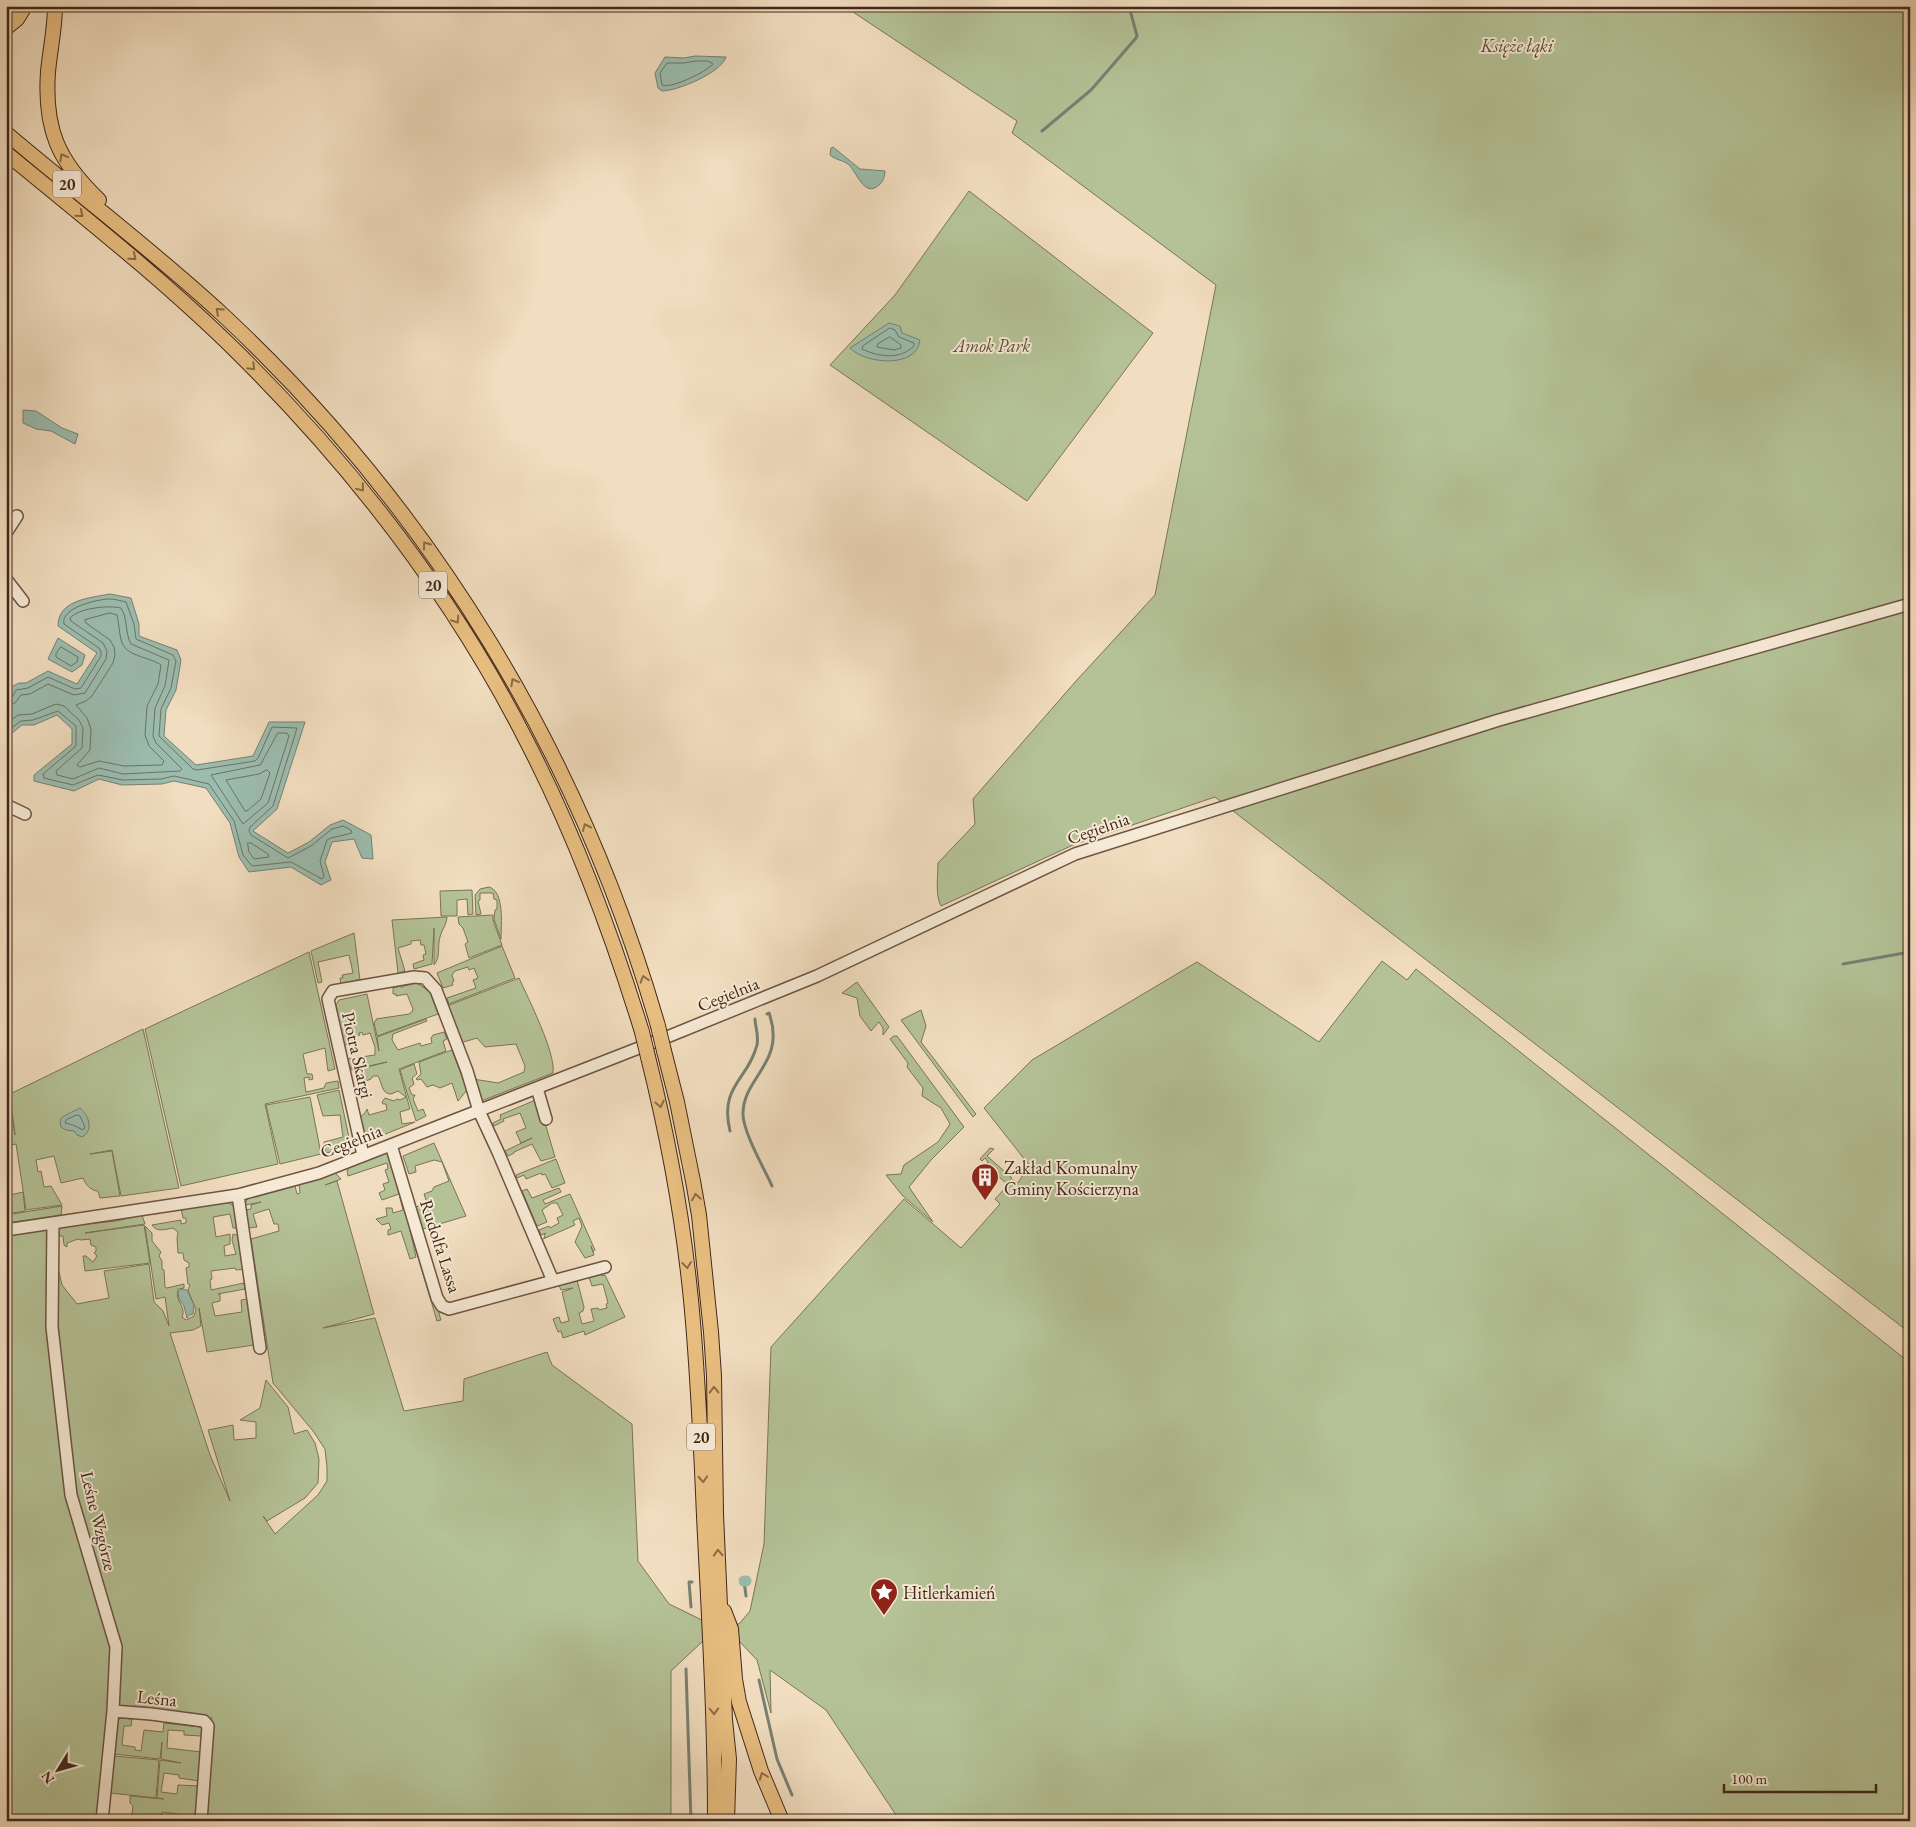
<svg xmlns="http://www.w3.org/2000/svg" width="1916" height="1827" viewBox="0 0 1916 1827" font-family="'EB Garamond',serif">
  <rect width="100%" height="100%" fill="#f1ddbf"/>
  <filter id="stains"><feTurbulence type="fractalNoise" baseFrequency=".004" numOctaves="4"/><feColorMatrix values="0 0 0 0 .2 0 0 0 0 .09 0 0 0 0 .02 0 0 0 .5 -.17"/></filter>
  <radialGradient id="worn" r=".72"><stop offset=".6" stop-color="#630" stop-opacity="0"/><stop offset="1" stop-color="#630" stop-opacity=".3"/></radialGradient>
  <path fill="#b4c296" stroke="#7a7458" d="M844,6H1910V1333L1215,797L1073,845L941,906C935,895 938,877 938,863L975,824L973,799L1076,681L1155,595L1216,285L1012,133L1017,121Z
    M969,191L1153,333L1027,501L830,365L895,295Z
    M489,887C505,892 501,925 501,939L494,919L495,910L497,909V900L494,899L493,893H480V900L478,901L481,914L476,915L475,895L480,889Z
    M472,890L473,914L468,915L467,899L457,900V916H441L440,891Z
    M493,915V920L502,945L469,958L465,944L468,942L463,928L459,924L458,917Z
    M447,917C446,926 442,929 440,937C437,947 441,956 434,965V928L432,964L414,969L413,964L424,960L423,955L426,954L424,945H421L420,940L411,941V944L398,948L405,971L398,973L392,920Z
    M354,933L360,980H356L357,982L341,985L340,978H343L342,975L353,973L349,955L318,962L322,982L318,983L311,951Z
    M502,946L515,978L449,1004L447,998L476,988L473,980L478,978L474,968L469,970L468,967L455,971L452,975L454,981L452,982L453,985L443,988L437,973Z
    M309,952L335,1069L328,1071L325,1048L303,1054L307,1074H312L313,1079L309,1080V1077L304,1078L306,1092L324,1088L326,1083L338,1081L339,1088L265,1104L278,1164L181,1186L145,1029Z
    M1382,961L1407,980L1416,969L1910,1363V1821H900L826,1710L770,1670L771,1713L757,1660L739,1641L702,1642L671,1671V1821H205L212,1718L181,1713L110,1708L99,1821H6V1235L49,1229L62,1285L77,1304L109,1298L104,1271L149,1264L154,1302L163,1311L169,1326L165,1297L156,1299L145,1226L152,1233V1241L161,1252L159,1256L162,1261V1269L164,1270L165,1287L167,1288L184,1284V1288L178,1289C174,1301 187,1307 182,1317L186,1320L194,1316L196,1310L188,1290L190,1285L188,1284L186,1268L189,1267V1263L184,1260L183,1253H178L177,1239L178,1232L173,1228C166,1229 157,1233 152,1225L181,1220V1224L186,1223V1218H183L181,1209L227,1202L236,1207L238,1228H233L230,1214L213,1217L216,1237L230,1234V1244L224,1246L225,1256L236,1254L232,1240L233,1234L239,1236L244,1269L236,1270L235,1268L211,1271L212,1279L210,1280L211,1290L244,1283L245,1289L218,1294H220V1301L212,1303L215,1316L242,1312L241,1300L248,1299L254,1345L207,1352L199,1308L201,1326L193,1330L170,1333L210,1455L230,1501L208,1430L233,1425L234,1440L256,1438V1422L240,1420L260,1408L266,1380L288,1407L294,1434L307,1430L315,1443L319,1459L318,1483L305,1498L267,1521L263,1516L275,1534L318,1495L327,1481V1467L325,1449L313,1431L273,1383L251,1239L279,1231L278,1224H274L269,1209L253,1214L257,1227L248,1228L245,1210L251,1209V1205L261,1202L245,1205L246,1201L250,1197L295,1186L297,1194L300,1193L299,1184L334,1172L341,1179L325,1185L337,1181L374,1314L323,1328L375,1318L404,1411L463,1401L464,1379L547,1352L552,1365L632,1424L638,1561L669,1604L706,1622L739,1624L750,1611L764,1544L771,1347L904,1199L961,1248L1000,1204L995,1199L1013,1180L1018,1183L1029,1165L984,1108L1032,1060L1197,962L1319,1042Z
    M519,978C528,998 556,1053 553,1073L481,1101L473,1079L498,1083L524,1072L525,1066L516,1044L485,1047L477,1038L460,1043L447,1006Z
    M857,982L889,1027L883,1035V1028L879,1022L871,1031L860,1016L857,998L842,993Z
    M417,983L430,992L438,1014L377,1036L374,1022L376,1021V1019L409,1014L412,1012L413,1009L407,994L396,996V994H393V988L401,986L402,988L404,986Z
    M367,994L379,1051L377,1037L426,1019L427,1021L393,1034L392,1040L398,1050L420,1043L421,1046L432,1043L431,1038L433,1035L444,1032L447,1039L443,1041L446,1051L399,1069L410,1109L400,1112L402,1124L415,1122L366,1142L360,1117L365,1113L367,1109L369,1115L387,1110L386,1104H383L382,1102L385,1098L394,1101L397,1099L400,1100L406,1097L398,1091L391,1094C381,1094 382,1082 378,1076H373L371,1079L366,1081L363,1068L387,1062L351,1070V1067L349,1066L347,1059L375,1055V1047L370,1033L363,1035L362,1032L359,1033L360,1035L350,1038V1042L344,1046L336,1005L339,1000Z
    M921,1010L926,1026L921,1042L976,1114L973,1117L901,1020Z
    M143,1029L179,1188L121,1196L112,1150L90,1154L112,1151L120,1196L100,1198L98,1191C91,1191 85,1184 83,1178L61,1183L54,1156L36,1160L38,1172L41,1171L44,1187L51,1186L62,1205L26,1210L16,1144L6,1146V1096L9,1095L15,1135L10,1094Z
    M894,1036H897L964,1127L931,1160L909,1187L933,1222L902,1195L886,1175L901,1174L904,1165L938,1142L950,1124L941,1108L922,1096L923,1088L907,1067L908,1063L890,1039Z
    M452,1050L467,1090L458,1101L452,1083L440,1088L433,1085L427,1087L421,1079L417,1080L416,1079L421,1074L419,1062Z
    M414,1064L417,1074L412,1078L414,1084L409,1088L412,1095H415L413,1099L418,1111L423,1109L426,1116L416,1121L400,1070Z
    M339,1090L351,1147L326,1153L324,1142L343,1137L340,1115L323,1116L317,1095Z
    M310,1097L321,1154L280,1164L266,1105Z
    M538,1099L555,1157L541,1161L532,1144L514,1152V1153L508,1156L505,1151L532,1138L521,1143L516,1132L526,1128L520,1113L503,1119L504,1121L494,1126L493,1123L501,1119L500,1115Z
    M434,1143L466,1216L423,1229L416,1207L427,1203L424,1194L432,1191L434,1187L449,1181L442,1162L434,1160L415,1166L416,1172L409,1174L403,1156Z
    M990,1148L994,1149L987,1156L1012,1178L1007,1184L986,1165L988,1162L985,1158L982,1161L980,1159Z
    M384,1153L389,1154L393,1160L441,1320L437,1321L410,1230L416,1257L410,1259L401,1231L388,1235V1230L391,1229L389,1223L382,1225L376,1219L387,1216L386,1208H392L393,1213L403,1210L399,1194L382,1200L379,1193L385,1190L383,1184L389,1182L385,1170L388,1169L387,1163L348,1176L347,1171L350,1166Z
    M556,1159L565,1183L552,1188L545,1174L542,1175L541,1173L526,1179L524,1175L517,1178L516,1175Z
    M559,1188L561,1192L543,1200L545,1204L570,1194L595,1250L593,1252L591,1246L594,1255L585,1258L575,1242L582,1226L579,1218L573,1221L575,1225L543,1239L545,1237L544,1235L546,1233L541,1235L539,1230L549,1226L550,1228L559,1223L557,1218L563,1215L557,1203H552L542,1210L547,1222L537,1226L522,1191L527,1189L532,1198Z
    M23,1192L25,1211L6,1214V1196Z
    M62,1206L61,1215L7,1223L6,1215Z
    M142,1215L145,1224L85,1233L144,1225L150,1263L85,1271L83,1256H86L93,1262L97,1256L94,1253L96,1251V1247L91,1245L90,1239L81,1240L78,1239L67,1243V1247L64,1245L63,1236H58V1227L116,1221Z
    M601,1274L602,1276L605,1275L625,1317L585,1335L584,1331L563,1338L561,1331L558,1332L553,1319L559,1317L561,1323L569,1321L562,1292L573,1288L561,1290L558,1283L577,1280L584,1307L583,1311L579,1313L582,1324L594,1321L591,1309L598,1308L599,1310L607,1308L606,1304L608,1303L603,1284L592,1286L589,1277Z
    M121,1718L132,1719L131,1726H124L122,1745L135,1747V1750L141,1751L144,1730L163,1732L164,1723L201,1727L203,1730L201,1736L184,1735V1731L168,1730L167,1748L201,1752L199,1781L179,1778V1775L164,1773L161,1792L177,1794L178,1785L199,1786L196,1821H177V1814L162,1812L161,1821H131L133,1806L130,1803V1796L164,1799L157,1798L160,1760L181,1763L161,1759L162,1742L160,1759L114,1754L117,1721Z
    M114,1756L159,1760L156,1798L110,1793Z"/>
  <path fill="#9bbcae" stroke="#778073" d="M695,56L726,57C721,73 677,91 662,91L658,88L655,73L665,57L684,58Z
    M833,147L860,169L885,171C885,176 883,182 879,185C864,199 856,170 848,164C842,160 836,160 830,155L831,148Z
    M889,323L900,326L902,333L920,340C917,369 865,364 850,348Z
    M23,410L36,411L62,428L78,434L75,444L51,431L36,429L23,423Z
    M110,594L131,598L139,624V636L177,650L181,660L176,690L166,710L164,736L196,765L253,756L269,722H305L277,809L253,831L288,853L309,842L330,825L343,820L371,835L373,859L362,858L354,839L332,842L325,862L331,880L321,885L291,867L249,872L239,857L230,823L206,788L174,781L162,784L122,785L99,779L74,791L34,781V775L72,744V729L57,715L34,725H22L6,738V701L11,687L19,683H26L48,671L77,684L97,653L58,626C58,600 89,598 110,594Z
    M58,638L85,655L82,665L72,672L48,659Z
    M80,1108C89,1116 94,1130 82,1137L77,1135L74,1131L66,1130L61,1127L60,1121L62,1117Z
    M181,1289L187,1290L194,1305L193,1314L189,1315L187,1318L184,1306L179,1299L178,1292Z"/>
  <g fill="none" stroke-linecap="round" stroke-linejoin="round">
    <path stroke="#6e7264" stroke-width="1" d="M696,61H708L713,64C706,72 671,89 662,85L660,73L667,63H684Z
      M890,328L895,330L899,337L914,343V346C900,360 879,357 862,349L863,346Z
      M890,337L901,345V348L894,350L877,347L878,344Z
      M110,613L117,615C119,624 119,631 121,640C125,657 148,656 161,665L158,684L147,706L145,735L149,746L164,761L162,765L124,766L99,761L80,767L77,765L90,750L91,729L87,718L76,705L86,701L92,696L113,663L115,655L114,647L110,640L86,623L85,620Z
      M61,647L78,657L77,662L71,666L56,657V654Z
      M6,699L12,698L16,690L28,688L48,677L75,689L81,688L101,656V652L99,648L64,624C60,608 97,599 110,599C115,599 121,601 126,602L134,624L136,639L173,655L176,661L171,688L161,709L159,736L193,769L197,770L255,761L258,758L272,727L297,728L273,806L250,827L249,831L251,835L288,858L311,846L332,829L343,826L351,830L352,833L331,838L327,840L320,861L324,876L322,879L291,862L252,866L243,855L234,821L209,784L174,776L161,779L123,780L98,775L73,785L44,778L43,774L76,746V726L58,711L33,720L21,721L6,732
      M6,705L15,703L21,695L30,694L48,684L74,695L85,693L106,659L107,651L103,643L71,621L70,618C79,608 108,605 121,608C128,619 125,634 131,644L169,660L165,686L155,708L153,736L156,743L182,769L180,771L123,774L99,768L73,779L57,775L56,771L82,748L83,728L79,720L64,706L56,704L32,714L18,715L6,724
      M278,733H287L289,736L268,803L243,824L211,775L260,765Z
      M267,770L270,773L261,799L247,811H245L226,780L259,774Z
      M248,843H251L268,854L269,857L254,859L249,852Z
      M77,1115L80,1116L85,1127L83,1130L73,1125L65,1123L66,1120Z"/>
    <path stroke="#778073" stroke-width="3" d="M1042,131L1091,90L1136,38L1137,36L1129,6
      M1843,964L1910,952
      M767,1014L769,1013C787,1063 742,1077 743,1115C744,1134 764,1168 772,1186
      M730,1131C719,1086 748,1080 757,1045C759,1035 755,1026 755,1019
      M742,1581H744L746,1596
      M691,1607L689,1582H692
      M686,1669L691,1821
      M759,1680L777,1759L792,1795"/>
    <path stroke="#9bbcae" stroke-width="11" d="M744,1581H746"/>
    <g stroke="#6d5443" stroke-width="14">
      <path id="minor" d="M6,533L17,516
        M6,579L23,601
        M6,805L25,814
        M537,1088L546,1119
        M391,1145L437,1298L442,1306L449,1309L605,1267
        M363,1155L328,999L333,991L414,977L425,978L436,990L467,1071L479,1111L498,1152L553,1281
        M238,1195L260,1348
        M53,1223L52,1327L71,1495L116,1647L113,1711
        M6,1230L238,1195L319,1173L672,1035L817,976L1075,854L1499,720L1910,604
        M102,1821L113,1711L151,1714L204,1721L208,1726L201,1821"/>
    </g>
    <g stroke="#41271a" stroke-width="16">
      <path id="major" d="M55,6C55,28 50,50 48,72C44,129 58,161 99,200
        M6,28L17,19L25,6
        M6,133C78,194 154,251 223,315C431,509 579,752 658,1026
        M6,153C85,218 165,281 238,353C352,466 452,595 525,738C574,832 611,931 642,1032
        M664,1051L677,1102L693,1181L699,1215L711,1332L714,1376L716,1514L725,1720L729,1759L727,1821
        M648,1057C668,1137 683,1218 691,1300C698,1372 701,1444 704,1516C709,1618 715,1719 715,1821
        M724,1611L731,1629L735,1679L739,1702L761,1771L782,1821"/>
    </g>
    <use href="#minor" stroke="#f6e9d5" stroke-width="11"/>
    <use href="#major" stroke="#e8be80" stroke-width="14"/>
    <g stroke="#41271a" stroke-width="16" stroke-linecap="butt">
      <path id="major-bridge" d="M658,1026L664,1051
        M642,1032L648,1057"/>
    </g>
    <use href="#major-bridge" stroke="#e8be80" stroke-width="14"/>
  </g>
  <defs><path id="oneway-chevron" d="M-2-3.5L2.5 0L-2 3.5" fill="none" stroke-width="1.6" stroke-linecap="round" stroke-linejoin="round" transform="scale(1.25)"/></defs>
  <g stroke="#8c6b48">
    <use href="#oneway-chevron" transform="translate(63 157) rotate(-119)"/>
    <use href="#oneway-chevron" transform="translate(80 214) rotate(40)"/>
    <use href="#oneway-chevron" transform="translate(133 257) rotate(40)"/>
    <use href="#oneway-chevron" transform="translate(219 311) rotate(-138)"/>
    <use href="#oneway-chevron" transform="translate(252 367) rotate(45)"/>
    <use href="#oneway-chevron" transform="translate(361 488) rotate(51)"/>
    <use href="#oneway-chevron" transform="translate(426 545) rotate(-126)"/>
    <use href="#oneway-chevron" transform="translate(456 620) rotate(57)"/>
    <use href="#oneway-chevron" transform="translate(514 682) rotate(-119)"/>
    <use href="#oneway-chevron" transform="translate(586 827) rotate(-114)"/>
    <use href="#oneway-chevron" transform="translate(644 979) rotate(-107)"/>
    <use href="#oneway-chevron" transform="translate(660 1104) rotate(78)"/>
    <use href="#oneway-chevron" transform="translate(696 1197) rotate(-99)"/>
    <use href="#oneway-chevron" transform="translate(687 1265) rotate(83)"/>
    <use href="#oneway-chevron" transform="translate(714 1390) rotate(-91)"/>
    <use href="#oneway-chevron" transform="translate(703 1479) rotate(87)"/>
    <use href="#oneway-chevron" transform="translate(718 1553) rotate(-93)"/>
    <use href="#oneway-chevron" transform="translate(714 1711) rotate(88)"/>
    <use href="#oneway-chevron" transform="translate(763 1776) rotate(-111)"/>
  </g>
  <defs>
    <g id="building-pin" transform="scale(1.4375)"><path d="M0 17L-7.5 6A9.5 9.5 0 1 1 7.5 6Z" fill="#8f2418" stroke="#f6e9d5"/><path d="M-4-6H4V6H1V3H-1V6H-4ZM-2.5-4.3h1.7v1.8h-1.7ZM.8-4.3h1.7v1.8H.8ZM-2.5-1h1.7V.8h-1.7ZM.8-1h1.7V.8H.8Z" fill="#fff"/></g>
    <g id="sight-pin" transform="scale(1.4375)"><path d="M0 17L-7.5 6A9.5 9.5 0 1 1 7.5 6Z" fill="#8f2418" stroke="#f6e9d5"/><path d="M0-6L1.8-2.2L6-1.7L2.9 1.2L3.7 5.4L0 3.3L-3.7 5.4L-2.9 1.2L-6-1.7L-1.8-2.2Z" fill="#fff"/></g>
  </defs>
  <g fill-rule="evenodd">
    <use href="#building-pin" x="985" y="1177"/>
    <use href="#sight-pin" x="884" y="1592"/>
  </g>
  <g text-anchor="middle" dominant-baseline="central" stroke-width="4" stroke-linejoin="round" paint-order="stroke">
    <g fill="#f6e9d5" stroke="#776152" stroke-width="1">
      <rect x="53" y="170.5" width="28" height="27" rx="4"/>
      <rect x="419" y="571.5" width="28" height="27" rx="4"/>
      <rect x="687" y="1423.5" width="28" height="27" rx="4"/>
    </g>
    <g font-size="16" font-weight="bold" fill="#41271a">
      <text x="67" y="184">20</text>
      <text x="433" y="585">20</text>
      <text x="701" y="1437">20</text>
    </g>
    <g font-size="18" font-style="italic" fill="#5e4e39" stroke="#f6e9d5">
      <text x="1517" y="45">Księże łąki</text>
      <text x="992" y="345">Amok Park</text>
    </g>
    <g font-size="18" fill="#41271a" stroke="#f6e9d5">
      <text transform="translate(1098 828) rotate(-19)">Cegielnia</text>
      <text transform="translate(728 994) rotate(-22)">Cegielnia</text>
      <text transform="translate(358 1055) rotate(77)">Piotra Skargi</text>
      <text transform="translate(351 1141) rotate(-21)">Cegielnia</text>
      <text transform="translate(441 1246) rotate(72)">Rudolfa Lassa</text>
      <text transform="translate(99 1521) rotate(76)">Leśne Wzgórze</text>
      <text transform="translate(157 1698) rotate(6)">Leśna</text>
    </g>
    <g font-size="18" fill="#41271a" stroke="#f6e9d5" text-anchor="start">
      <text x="1004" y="1167">Zakład Komunalny<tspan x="1004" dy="21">Gminy Kościerzyna</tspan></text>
      <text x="903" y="1592">Hitlerkamień</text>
    </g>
  </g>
  <rect width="1916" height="1827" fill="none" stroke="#f1ddbf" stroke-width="25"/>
  <rect x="8" y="8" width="1901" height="1812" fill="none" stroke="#41271a" stroke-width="2.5"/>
  <rect x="12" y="12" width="1891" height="1802" fill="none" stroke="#41271a"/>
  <g transform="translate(58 1770) rotate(233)" stroke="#f6e9d5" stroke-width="4" paint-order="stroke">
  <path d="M0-4L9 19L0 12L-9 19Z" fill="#41271a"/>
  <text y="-8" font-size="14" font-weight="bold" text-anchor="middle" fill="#41271a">N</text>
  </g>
  <path d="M1724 1784v8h152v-8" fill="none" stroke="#41271a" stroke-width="2.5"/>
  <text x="1731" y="1784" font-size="15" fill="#41271a" stroke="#f6e9d5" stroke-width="4" paint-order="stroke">100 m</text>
  <rect width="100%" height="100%" filter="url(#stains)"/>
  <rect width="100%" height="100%" fill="url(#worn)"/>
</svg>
